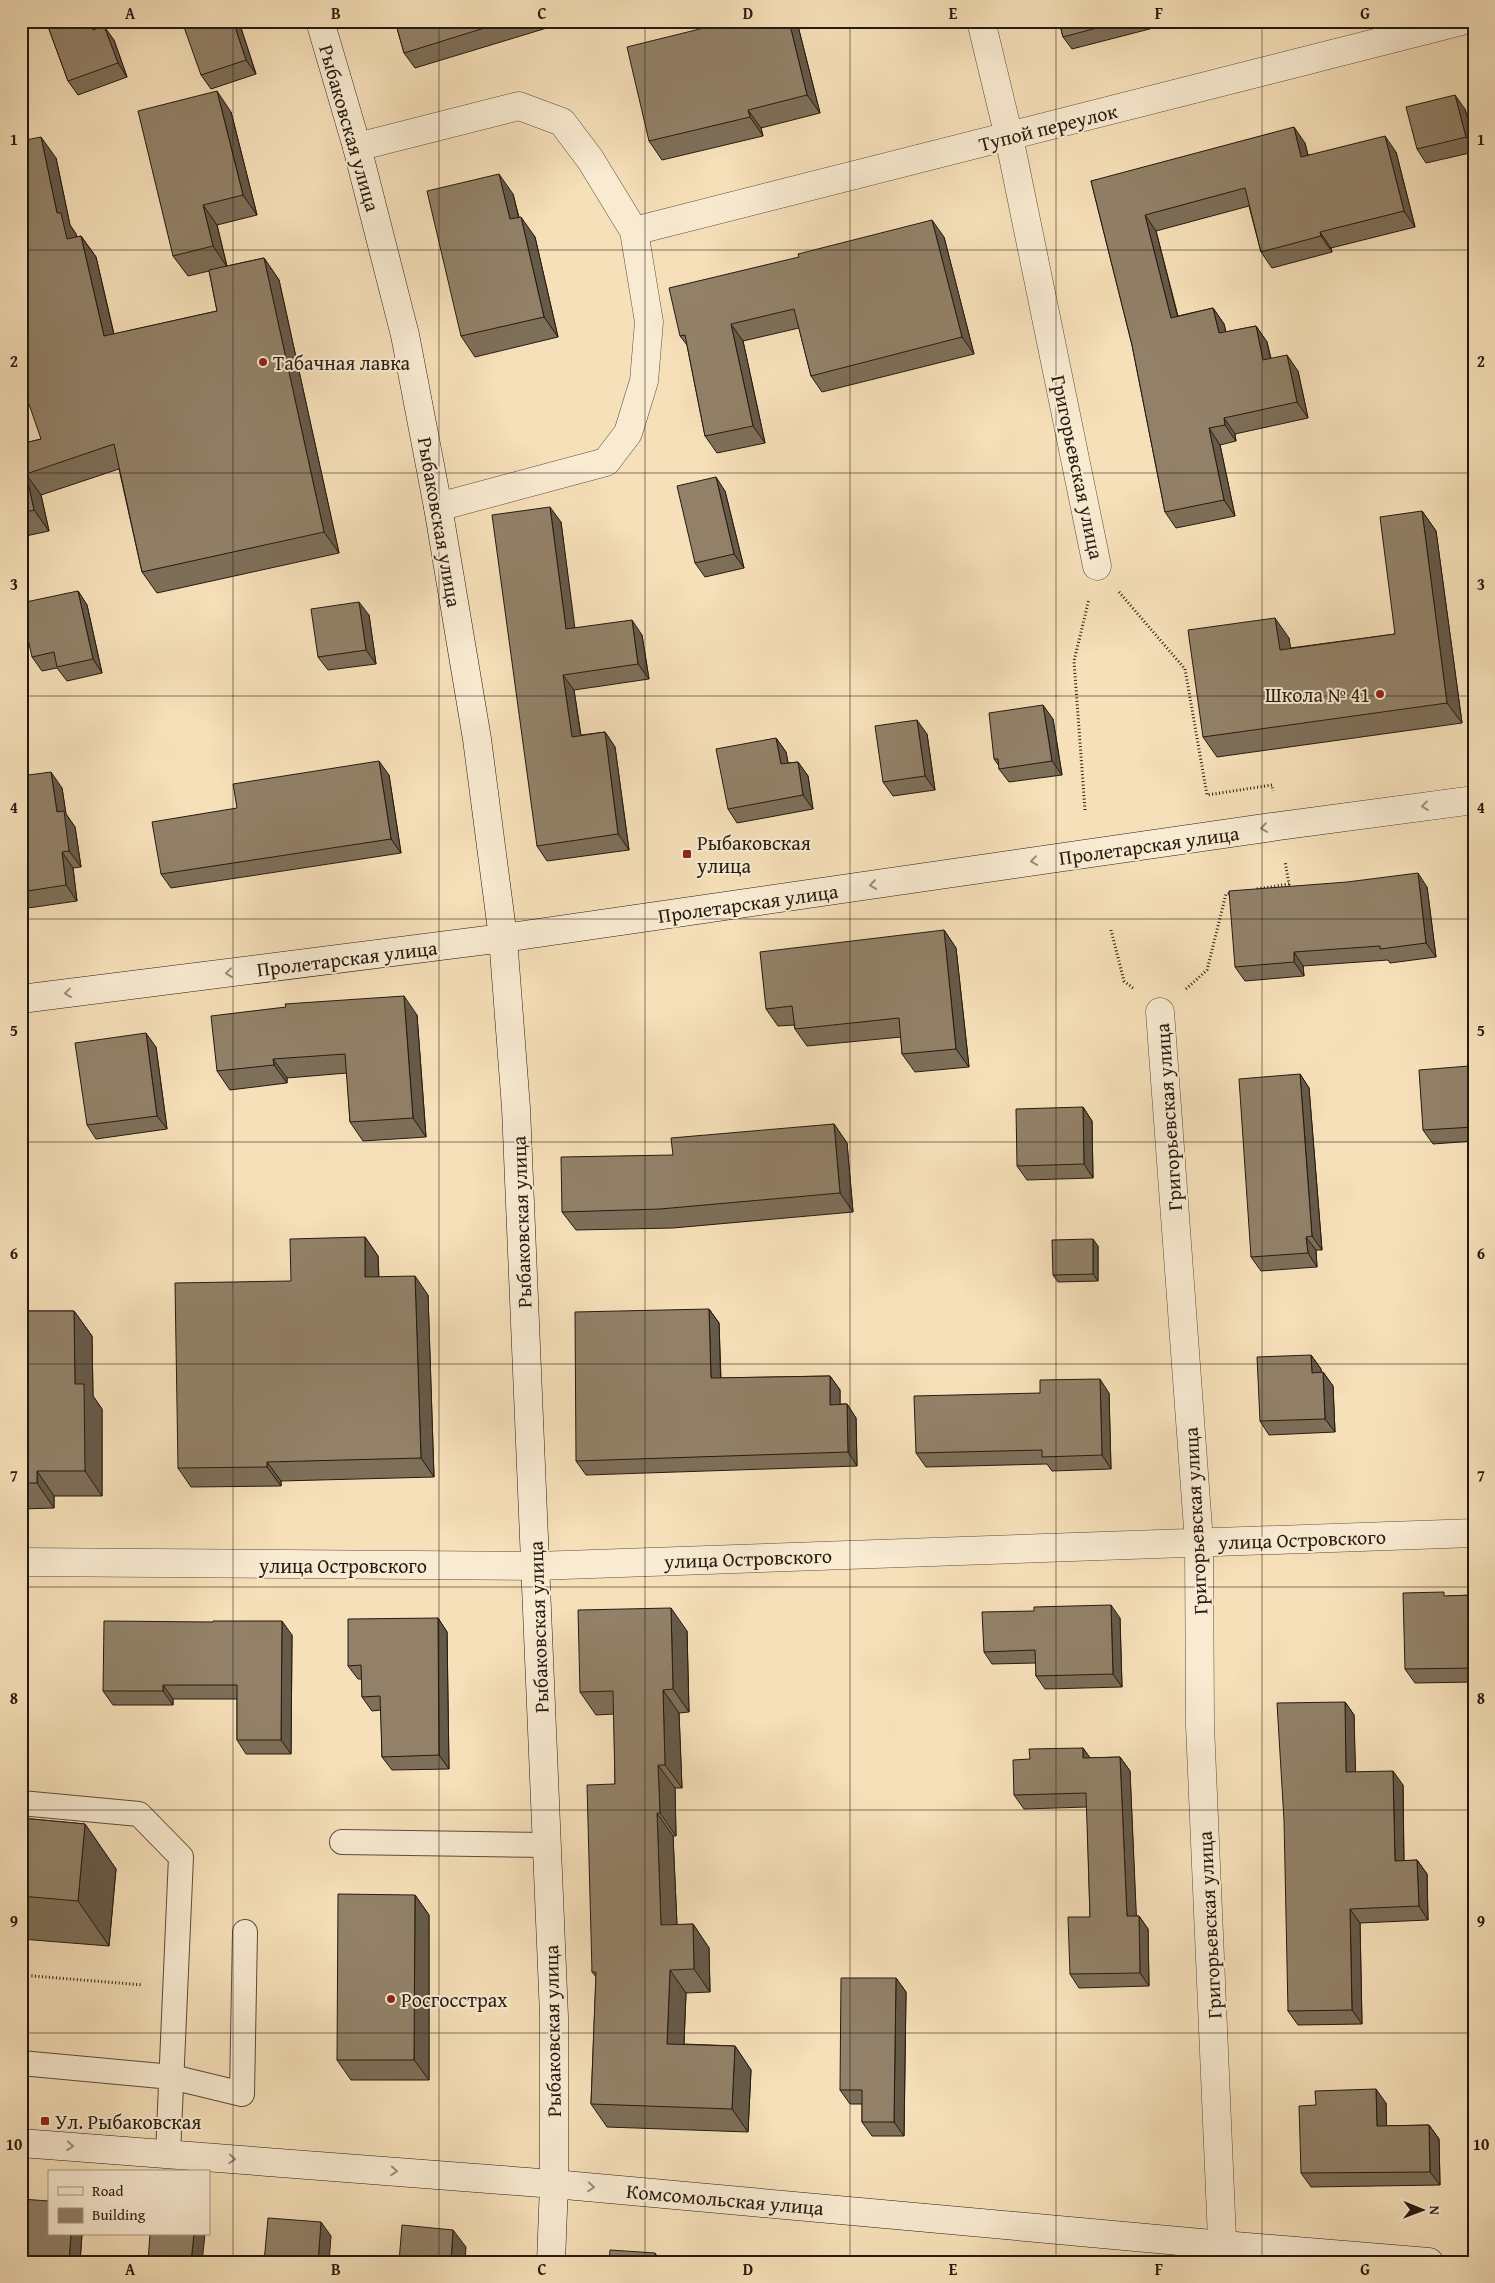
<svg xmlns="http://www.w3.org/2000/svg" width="1495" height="2283" viewBox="0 0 1495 2283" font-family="'Gentium Book Plus',serif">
  <rect width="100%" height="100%" fill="#f6e0b9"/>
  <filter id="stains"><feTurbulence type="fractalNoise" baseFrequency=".004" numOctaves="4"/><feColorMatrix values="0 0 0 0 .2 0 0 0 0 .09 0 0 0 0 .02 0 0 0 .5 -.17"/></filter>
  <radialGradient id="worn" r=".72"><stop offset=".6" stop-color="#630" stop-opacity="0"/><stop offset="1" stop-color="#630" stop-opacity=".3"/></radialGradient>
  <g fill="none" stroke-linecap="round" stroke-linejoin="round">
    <g stroke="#594c3a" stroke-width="26">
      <path id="service" d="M21,1803L139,1814L181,1857L168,2154
        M342,1842L546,1845
        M21,2063L172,2077L242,2094L245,1932"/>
    </g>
    <g stroke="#594c3a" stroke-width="29">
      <path id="minor" d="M981,21L1009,137L1097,566
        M357,147L519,106L562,122L590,159L634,231L1462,21
        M438,507L606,462L628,433L644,381L649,322L634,231
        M1160,1012L1199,1542L1200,1725L1223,2262
        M21,1562L536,1566L1474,1533"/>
    </g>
    <g stroke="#251a10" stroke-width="29">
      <path id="secondary" d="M320,21L357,147L405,335L438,507L477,739L503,938L516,1108L554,2016V2184L551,2262
        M21,999L503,938L1279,826L1474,800
        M21,2143L554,2184L1223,2245L1429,2262"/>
    </g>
    <path stroke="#251a10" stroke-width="3" stroke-dasharray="1 2.5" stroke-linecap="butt" d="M1119,592L1185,669L1207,795L1272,785L1273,791
      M1085,810L1074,661L1089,599
      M1257,889L1289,884L1285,861
      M1111,930L1124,981L1134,989
      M1186,989L1207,970L1226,894L1233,893
      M21,1975L143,1985"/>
    <use href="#service" stroke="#f9ebd2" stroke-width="24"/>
    <use href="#minor" stroke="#f9ebd2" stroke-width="28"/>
    <use href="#secondary" stroke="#f9ebd2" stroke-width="28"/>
  </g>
  <path fill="#7e6f59" stroke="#251a10" d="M46,21H94L97,29L114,40L127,77L78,95L68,81Z
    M395,21H570L415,68L404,53Z
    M732,21H795L798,26L820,113L761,128L763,136L662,160L649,141Z
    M1059,21H1169V24L1072,49L1063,37Z
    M240,25L256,74L211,89L201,75Z
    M1465,109L1474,143V152L1426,163L1417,149Z
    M231,112L257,215L217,225L227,266L264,258L279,280L339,553L157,593L142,572L119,469L41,495L49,531L21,537V444L41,439L56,158L70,225L76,234L77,237L81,236L96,257L114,334L217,311L209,271L188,276L173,256Z
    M1305,143L1308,155L1396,152L1415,227L1331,248L1332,252L1272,268L1261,252L1249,206L1156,231L1178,316L1213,308L1224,324L1226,332L1256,326L1267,342L1271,358L1298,371L1308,418L1235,434L1236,441L1220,445L1235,516L1176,528L1165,512L1132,345L1091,181Z
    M513,194L519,217L535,237L558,337L475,357L461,336Z
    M944,237L974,354L822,392L811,376L799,328L743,341L765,443L717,453L705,436L687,345L680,336L799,257Z
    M725,491L744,568L705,577L695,563Z
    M1422,511L1436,531L1462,723L1217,757L1203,737L1289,638L1290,648L1395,634Z
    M561,522L574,628L642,635L649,679L574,690L581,735L605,732L615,747L629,850L547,861L537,846Z
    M78,591L87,605L102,673L67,681L57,668L42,671L32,657Z
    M369,615L376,664L328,670L318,657Z
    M1053,719L1062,775L1009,782L999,769V766L994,759Z
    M927,734L935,790L893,796L883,782Z
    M776,738L786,752L788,763L798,762L808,776L813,809L737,823L728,809Z
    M389,775L401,853L171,888L161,874Z
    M21,776L62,788L66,814L75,827L81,867L73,868L77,901L21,909Z
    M1427,887L1436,957L1390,963L1388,960L1303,966L1304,976L1245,981L1235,967Z
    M944,930L956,948L969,1067L915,1072L902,1054L901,1037L807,1046L795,1029L794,1025L778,1026L766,1009Z
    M417,1015L426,1137L363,1141L350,1122L347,1073L287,1078V1083L230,1090L217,1071Z
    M156,1047L167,1129L96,1139L87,1125Z
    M1474,1059V1141L1433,1144L1423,1130L1469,1066Z
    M1300,1074L1309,1088L1322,1250H1316L1317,1267L1261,1271L1251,1257Z
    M1083,1107L1092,1121L1093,1178L1027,1180L1017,1166Z
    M834,1124L847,1143L853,1212L673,1228L576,1230L562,1212L673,1155Z
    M365,1237L378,1256L379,1277L428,1295L434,1477L281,1481V1486L191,1487L178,1468L291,1281Z
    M1098,1246V1281L1058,1282L1053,1275Z
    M709,1309L719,1323L721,1378L830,1376L840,1390V1404H847L856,1418L857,1466L586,1475L576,1461Z
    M21,1311H74L92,1336L93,1396L102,1409V1496H54V1508L21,1509Z
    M1311,1355L1321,1369V1373L1323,1372L1333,1386L1335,1432L1269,1435L1260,1421Z
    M1109,1393L1111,1469L1052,1471L1047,1464L926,1467L916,1453Z
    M1474,1595V1682L1415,1683L1405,1669L1447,1596Z
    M438,1618L447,1632L449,1769L392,1770L382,1757L381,1710L372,1711L362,1697V1679H358L348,1666Z
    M1120,1618L1122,1687L1045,1689L1036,1676V1663L992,1664L984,1652Z
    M687,1631L689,1712L679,1713L682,1788H675L676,1836H673L677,1925L693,1924L709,1948L710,1992L686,1993L684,2044L735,2046L751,2070L748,2132L607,2127L591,2104L596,1977L592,1972L615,1784L614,1714L596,1715L580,1692Z
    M292,1635L291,1754H246L237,1740V1699H173V1705H113L103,1691Z
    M1345,1702L1354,1715L1355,1772L1403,1785L1404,1861L1417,1860L1427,1874L1428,1920L1360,1923L1362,2024L1298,2025L1288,2011Z
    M1083,1748L1090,1758L1120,1757L1130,1771L1136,1916H1139L1148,1929L1149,1986L1079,1988L1070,1974L1090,1917L1087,1807L1024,1809L1014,1795L1030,1759Z
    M21,1818L85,1824L116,1869L109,1946L21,1939Z
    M415,1895L429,1915V2080H351L337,2060Z
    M896,1978L906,1992L904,2136H872L862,2122V2104H850L840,2090Z
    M1386,2103V2126L1429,2125L1439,2139L1440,2185L1311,2187L1301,2173Z
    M21,2199L82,2234L80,2262H21Z"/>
  <path fill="#665a49" stroke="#251a10" d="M90,21H94L102,44L93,30Z
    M233,21H237L240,25L256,74L246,60Z
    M789,21H795L798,26L820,113L807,95Z
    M104,26L114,40L127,77L118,63Z
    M217,91L231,112L257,215L243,195Z
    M1455,95L1465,109L1474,143V148L1466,137Z
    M748,110L761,128L763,136L750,117Z
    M1294,127L1305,143L1312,173L1301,157Z
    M1385,136L1396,152L1415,227L1404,211Z
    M41,137L56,158L70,225L76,234L82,260L67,239L57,213Z
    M499,174L513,194L524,240L510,219Z
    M203,205L217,225L227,267L213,246Z
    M1145,215L1156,231L1182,334L1171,318Z
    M521,217L535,237L558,337L544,317Z
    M932,220L944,237L974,354L962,337Z
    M1320,232L1331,248L1332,252L1321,236Z
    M81,236L96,257L119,357L104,336Z
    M264,258L279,280L339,553L324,532Z
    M1213,308L1224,324L1230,349L1219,333Z
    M731,324L743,341L765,443L753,426Z
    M1256,326L1267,342L1274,376L1263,360Z
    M1287,355L1298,371L1308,418L1297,402Z
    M1224,418L1235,434L1236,441L1225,425Z
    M1209,428L1220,445L1235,516L1224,500Z
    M26,474L41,495L49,531L34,510Z
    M716,477L725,491L744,568L734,554Z
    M550,507L561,522L577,644L566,629Z
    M1422,511L1436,531L1462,723L1447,703Z
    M78,591L87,605L102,673L93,659Z
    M359,602L369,615L376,664L366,650Z
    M1275,618L1289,638L1294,670L1280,650Z
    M632,620L642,635L649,679L638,664Z
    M563,675L574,690L583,752L572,737Z
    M1043,705L1053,719L1062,775L1052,761Z
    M917,720L927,734L935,790L925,776Z
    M605,732L615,747L629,850L618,834Z
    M776,738L786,752L791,778L781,764Z
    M379,761L389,775L401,853L391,839Z
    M798,762L808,776L813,809L803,795Z
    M51,772L62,788L66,814L75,827L81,867L69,851L57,812Z
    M62,852L73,868L77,901L66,885Z
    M1418,873L1427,887L1436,957L1426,943Z
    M944,930L956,948L969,1067L956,1049Z
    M1294,952L1303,966L1304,976L1294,962Z
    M404,996L417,1015L426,1137L413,1118Z
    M146,1033L156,1047L167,1129L157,1116Z
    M273,1059L287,1078V1083L274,1065Z
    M1300,1074L1309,1088L1322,1250L1312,1236Z
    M1083,1107L1092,1121L1093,1178L1084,1164Z
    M834,1124L847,1143L853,1212L840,1193Z
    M365,1237L378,1256L379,1296L365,1277Z
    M1306,1237L1316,1250L1317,1267L1308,1253Z
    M1093,1239L1098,1246V1281L1093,1274Z
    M415,1276L428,1295L434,1477L421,1458Z
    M709,1309L719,1323L721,1392L711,1378Z
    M74,1311L92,1336L93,1396L102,1409V1496L85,1471L75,1384Z
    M1311,1355L1321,1369V1387L1312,1373Z
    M1323,1372L1333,1386L1335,1432L1325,1419Z
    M830,1376L840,1390V1419L830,1405Z
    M1100,1379L1109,1393L1111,1469L1102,1455Z
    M847,1404L856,1418L857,1466L848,1452Z
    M267,1462L281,1481V1486L267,1467Z
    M37,1471L54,1496V1508L37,1483Z
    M1111,1605L1120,1618L1122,1687L1113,1674Z
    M671,1608L687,1631L689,1712L673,1689Z
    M438,1618L447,1632L449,1769L439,1755Z
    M282,1621L292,1635L291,1754L281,1740Z
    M21,1666L23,1669V1723L21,1720Z
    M163,1685L173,1699V1705L163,1691Z
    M663,1690L679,1713L682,1788L665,1765Z
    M1345,1702L1354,1715L1356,1786L1346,1772Z
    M1083,1748L1093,1762L1083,1758Z
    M1120,1757L1130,1771L1137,1930L1127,1916Z
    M658,1765L675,1788L676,1836L660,1813Z
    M1393,1771L1403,1785L1404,1875L1395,1861Z
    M657,1813L673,1836L678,1948L661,1925Z
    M85,1824L116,1869L109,1946L78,1901Z
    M1417,1860L1427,1874L1428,1920L1419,1906Z
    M415,1895L429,1915V2080L414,2060Z
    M1350,1909L1360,1923L1362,2024L1352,2010Z
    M1139,1916L1148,1929L1149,1986L1140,1973Z
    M693,1924L709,1948L710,1992L694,1969Z
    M670,1970L686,1993L683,2067L667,2044Z
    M896,1978L906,1992L904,2136L894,2122Z
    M735,2046L751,2070L748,2132L732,2109Z
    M1376,2089L1386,2103L1387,2140L1377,2126Z
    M1429,2125L1439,2139L1440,2185L1430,2172Z
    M321,2222L331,2236L329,2262H318Z
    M453,2230L466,2247L465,2262H451Z
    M71,2234H82L80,2262H69Z
    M194,2234H205L202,2262H191Z
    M655,2253L661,2262H655Z"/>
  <path fill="#928168" stroke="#251a10" d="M46,21H90L93,30L104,26L118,63L68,81Z
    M200,21H233L246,60L201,75L184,27Z
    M395,21H507L404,53Z
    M732,21H789L807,95L748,110L750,117L649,141L627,47Z
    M1059,21H1123L1063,37Z
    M217,91L243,195L203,205L213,246L173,256L138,111Z
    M1455,95L1466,137L1417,149L1406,107Z
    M1294,127L1301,157L1385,136L1404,211L1320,232L1321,236L1261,252L1245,188L1145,215L1171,318L1213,308L1219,333L1256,326L1263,360L1287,355L1297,402L1224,418L1225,425L1209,428L1224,500L1165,512L1132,345L1091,181Z
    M41,137L57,213H61L67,239L81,236L104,336L217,311L209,270L264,258L324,532L142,572L114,444L26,474L34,510L21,513V444L41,439L21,381V141Z
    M499,174L510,219L521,217L544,317L461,336L427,191Z
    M932,220L962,337L811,376L794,309L731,324L753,426L705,436L685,335L680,336L669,288L799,257L798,254Z
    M716,477L734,554L695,563L677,486Z
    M550,507L566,629L632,620L638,664L563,675L572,737L605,732L618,834L537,846L492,515Z
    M1422,511L1447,703L1203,737L1188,630L1275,618L1280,650L1395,634L1380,517Z
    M78,591L93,659L57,667L54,652L32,657L21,608V603Z
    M359,602L366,650L318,657L311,609Z
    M1043,705L1052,761L999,769L998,759H994L989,713Z
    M917,720L925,776L883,782L875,726Z
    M776,738L781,764L798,762L803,795L728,809L716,749Z
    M379,761L391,839L161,874L152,822L237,808L233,784Z
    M51,772L57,812L64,811L69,851L62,852L66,885L21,892V776Z
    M1418,873L1426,943L1380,949V946L1294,952V962L1235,967L1229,891L1347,882Z
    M944,930L956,1049L902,1054L899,1018L795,1029L792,1006L766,1009L760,952Z
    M404,996L413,1118L350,1122L345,1054L273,1059L274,1065L217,1071L211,1016L286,1007L285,1004Z
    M146,1033L157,1116L87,1125L75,1043Z
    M1469,1059H1474V1127L1423,1130L1419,1070L1469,1066Z
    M1300,1074L1312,1236L1306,1237L1308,1253L1251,1257L1239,1079Z
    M1083,1107L1084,1164L1017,1166L1016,1109Z
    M834,1124L840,1193L660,1209L562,1212L561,1157L673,1155L671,1138Z
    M365,1237V1277L415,1276L421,1458L267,1462V1467L178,1468L175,1283L291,1281L290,1239Z
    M1093,1239V1274L1053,1275L1052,1240Z
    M709,1309L711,1378L830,1376V1405L847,1404L848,1452L576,1461L575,1312Z
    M21,1311H74L75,1384H84L85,1471H37V1483H21Z
    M1311,1355L1312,1373L1323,1372L1325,1419L1260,1421L1257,1357Z
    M1100,1379L1102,1455L1042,1457V1450L916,1453L914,1396L1040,1393V1380Z
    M1444,1592V1596L1474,1595V1668L1405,1669L1403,1593Z
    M1111,1605L1113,1674L1036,1676L1035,1650L984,1652L982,1612L1034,1611V1607Z
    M671,1608L673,1689L663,1690L665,1765H658L660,1813H657L661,1925L693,1924L694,1969L670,1970L667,2044L735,2046L732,2109L591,2104L596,1972H592L587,1785L615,1784L613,1691L580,1692L578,1610Z
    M438,1618L439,1755L382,1757L380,1696L362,1697L361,1665L348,1666V1619Z
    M104,1621L213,1622V1621H282L281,1740H237V1685H163V1691H103Z
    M1345,1702L1346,1772L1393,1771L1395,1861L1417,1860L1419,1906L1350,1909L1352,2010L1288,2011L1284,1820L1277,1703Z
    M1083,1748V1758L1120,1757L1127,1916H1139L1140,1973L1070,1974L1068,1917H1090L1086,1793L1014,1795L1013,1760L1030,1759L1029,1749Z
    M21,1818L85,1824L78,1901L21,1896Z
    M338,1894L415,1895L414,2060H337Z
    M841,1978H896L894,2122H862V2090H840Z
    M1376,2089L1377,2126L1429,2125L1430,2172L1301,2173L1299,2106L1316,2105L1315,2091Z
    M21,2199L49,2201V2234H71L69,2262H43L21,2260Z
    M268,2218L321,2222L318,2262H264Z
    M402,2225L453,2230L451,2262H399Z
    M150,2234H194L191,2262H148Z
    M610,2250L655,2253V2262H609Z"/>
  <defs><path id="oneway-chevron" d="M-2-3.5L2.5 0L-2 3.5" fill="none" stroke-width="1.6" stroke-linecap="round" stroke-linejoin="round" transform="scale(1.25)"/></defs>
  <g stroke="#9a8d7b">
    <use href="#oneway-chevron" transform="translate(1425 806) rotate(173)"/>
    <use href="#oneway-chevron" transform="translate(1264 828) rotate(172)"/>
    <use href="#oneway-chevron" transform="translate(1034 861) rotate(172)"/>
    <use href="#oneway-chevron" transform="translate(873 885) rotate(172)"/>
    <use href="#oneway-chevron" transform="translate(229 973) rotate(173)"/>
    <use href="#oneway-chevron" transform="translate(68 993) rotate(173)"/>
    <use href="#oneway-chevron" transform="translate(70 2146) rotate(4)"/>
    <use href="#oneway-chevron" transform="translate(232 2159) rotate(4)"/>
    <use href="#oneway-chevron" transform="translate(394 2171) rotate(4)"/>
    <use href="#oneway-chevron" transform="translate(591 2187) rotate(5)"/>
  </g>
  <path fill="none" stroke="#251a10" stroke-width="1" stroke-opacity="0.55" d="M233,21V2262M439,21V2262M645,21V2262M850,21V2262M1056,21V2262M1262,21V2262M21,250H1474M21,473H1474M21,696H1474M21,919H1474M21,1142H1474M21,1364H1474M21,1587H1474M21,1810H1474M21,2033H1474"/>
  <g fill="#8f2418" stroke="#f9ebd2" stroke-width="2">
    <circle cx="263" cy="362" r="5"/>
    <circle cx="1380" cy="694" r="5"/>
    <rect x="682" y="849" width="10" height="10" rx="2.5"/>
    <circle cx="391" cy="1999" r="5"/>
    <rect x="40" y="2116" width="10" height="10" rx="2.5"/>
  </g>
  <g text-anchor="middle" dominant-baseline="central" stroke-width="4" stroke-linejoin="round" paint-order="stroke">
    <g font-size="20" fill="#251a10" stroke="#f9ebd2">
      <text transform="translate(1048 127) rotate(-14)">Тупой переулок</text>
      <text transform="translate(350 128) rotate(74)">Рыбаковская улица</text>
      <text transform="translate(1078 467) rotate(78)">Григорьевская улица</text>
      <text transform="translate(440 522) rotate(80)">Рыбаковская улица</text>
      <text transform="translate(1149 845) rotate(-8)">Пролетарская улица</text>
      <text transform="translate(748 903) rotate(-8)">Пролетарская улица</text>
      <text transform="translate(347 958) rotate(-7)">Пролетарская улица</text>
      <text transform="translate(1168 1117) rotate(-94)">Григорьевская улица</text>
      <text transform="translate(521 1222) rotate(-92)">Рыбаковская улица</text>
      <text transform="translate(1195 1521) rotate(-93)">Григорьевская улица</text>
      <text transform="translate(1302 1539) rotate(-2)">улица Островского</text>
      <text transform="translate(748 1558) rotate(-2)">улица Островского</text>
      <text x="343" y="1565">улица Островского</text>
      <text transform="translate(538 1627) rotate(-92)">Рыбаковская улица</text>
      <text transform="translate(1209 1925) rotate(-93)">Григорьевская улица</text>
      <text transform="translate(552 2031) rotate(-91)">Рыбаковская улица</text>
      <text transform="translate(725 2199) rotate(5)">Комсомольская улица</text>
    </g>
    <g font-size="20" fill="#251a10" stroke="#f9ebd2" text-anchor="start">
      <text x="273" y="362">Табачная лавка</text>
      <text x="1370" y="694" text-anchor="end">Школа № 41</text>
      <text x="697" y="842">Рыбаковская<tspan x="697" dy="23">улица</tspan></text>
      <text x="401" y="1999">Росгосстрах</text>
      <text x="55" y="2121">Ул. Рыбаковская</text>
    </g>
  </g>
  <rect width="1495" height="2283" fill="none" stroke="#f6e0b9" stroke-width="55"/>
  <rect x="48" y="2170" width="162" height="65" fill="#f9ebd2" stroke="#a49784"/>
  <rect x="58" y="2187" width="25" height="8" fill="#f9ebd2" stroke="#a49784"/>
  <text x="92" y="2196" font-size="15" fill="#251a10">Road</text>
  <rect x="58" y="2208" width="25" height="15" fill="#928168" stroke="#a49784"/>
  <text x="92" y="2220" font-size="15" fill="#251a10">Building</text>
  <g transform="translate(1422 2210) rotate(91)" stroke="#f9ebd2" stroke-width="4" paint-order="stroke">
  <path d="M0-4L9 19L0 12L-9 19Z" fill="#251a10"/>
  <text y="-8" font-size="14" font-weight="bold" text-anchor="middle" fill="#251a10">N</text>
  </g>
  <rect x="28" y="28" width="1440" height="2228" fill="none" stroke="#251a10" stroke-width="2"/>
  <g font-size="16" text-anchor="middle" font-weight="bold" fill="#251a10">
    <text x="130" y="19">A</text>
    <text x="336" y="19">B</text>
    <text x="542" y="19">C</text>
    <text x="748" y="19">D</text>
    <text x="953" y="19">E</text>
    <text x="1159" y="19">F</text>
    <text x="1365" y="19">G</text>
    <text x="14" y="145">1</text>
    <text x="1481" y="145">1</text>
    <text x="14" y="367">2</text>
    <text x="1481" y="367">2</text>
    <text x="14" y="590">3</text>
    <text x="1481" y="590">3</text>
    <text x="14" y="813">4</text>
    <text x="1481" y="813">4</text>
    <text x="14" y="1036">5</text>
    <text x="1481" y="1036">5</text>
    <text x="14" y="1259">6</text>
    <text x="1481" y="1259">6</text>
    <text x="14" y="1481">7</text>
    <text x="1481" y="1481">7</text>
    <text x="14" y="1704">8</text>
    <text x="1481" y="1704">8</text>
    <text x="14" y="1927">9</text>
    <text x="1481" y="1927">9</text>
    <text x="14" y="2150">10</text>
    <text x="1481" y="2150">10</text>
    <text x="130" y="2275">A</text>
    <text x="336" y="2275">B</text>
    <text x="542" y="2275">C</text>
    <text x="748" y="2275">D</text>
    <text x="953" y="2275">E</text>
    <text x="1159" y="2275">F</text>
    <text x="1365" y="2275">G</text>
  </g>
  <rect width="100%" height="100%" filter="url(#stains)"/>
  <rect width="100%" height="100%" fill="url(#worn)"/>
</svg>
